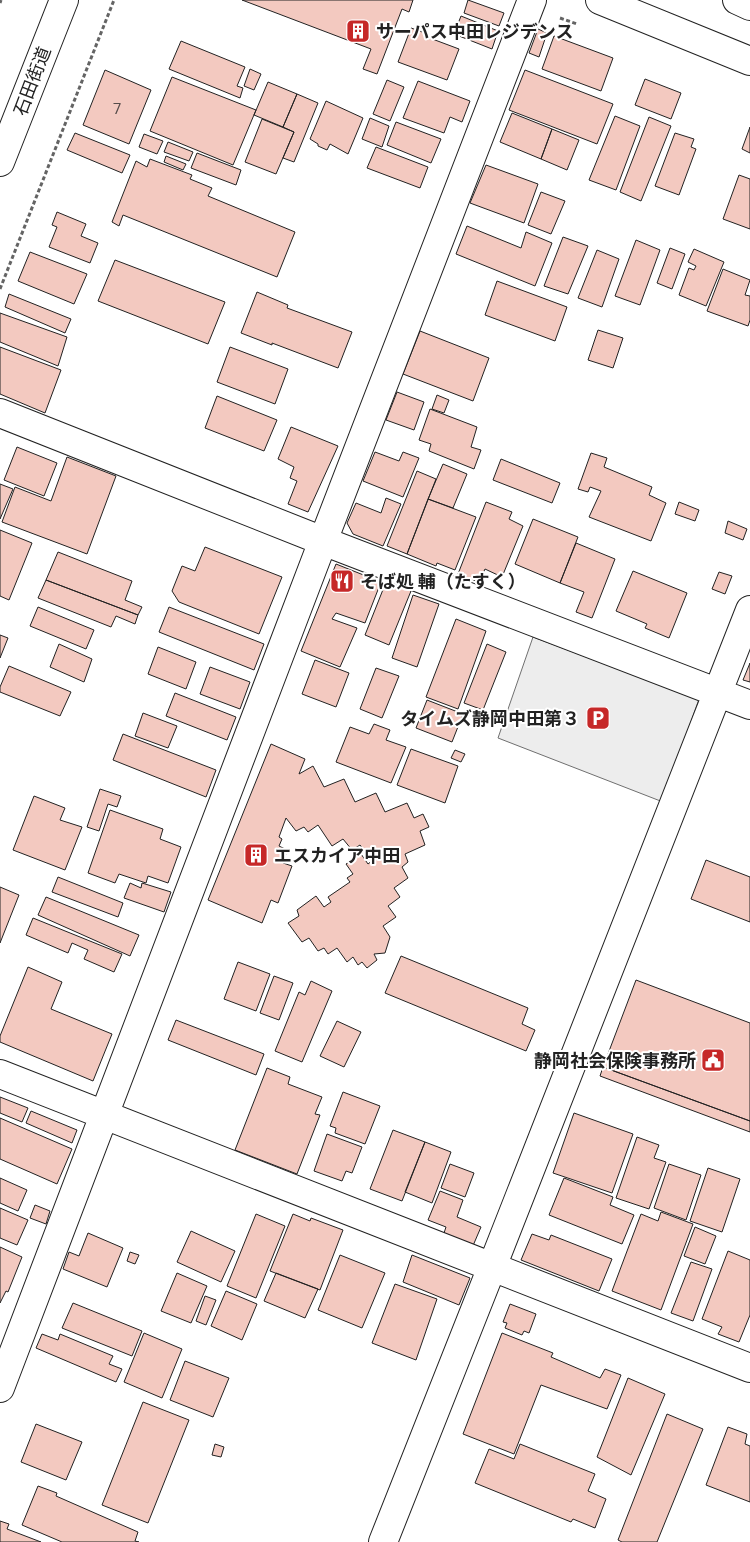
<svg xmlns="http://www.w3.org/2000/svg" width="750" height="1542" viewBox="0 0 750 1542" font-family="Poppins,'Noto Sans JP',sans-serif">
  <rect width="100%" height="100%" fill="#fff"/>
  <path fill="#ededed" stroke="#6f6f6f" d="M533,637L699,699L663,802L498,738Z"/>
  <path fill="#f3c9c0" stroke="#222" d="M242,0H413L409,12L402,9L377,74L363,69L371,49Z
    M468,0L504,13L499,26L464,13Z
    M461,16L498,31L492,49L454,34Z
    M411,28L428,34L427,37L459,49L447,80L398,62Z
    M538,29L547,33L539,57L529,53Z
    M554,36L613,58L601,91L542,69Z
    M181,41L245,67L237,86L243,88L240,98L169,69Z
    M250,69L261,74L254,90L244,86Z
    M105,70L151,90L129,144L83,125Z
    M525,70L613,104L597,144L509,110Z
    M172,77L256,110L233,165L150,131Z
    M645,79L681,93L671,119L635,105Z
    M387,80L404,87L390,121L373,114Z
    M418,81L470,101L462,122L450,117L444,133L403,118Z
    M268,82L297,94L283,127L254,115Z
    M297,94L318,103L294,162L283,158L294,132L283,127Z
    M326,101L363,118L348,154L330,144L327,150L318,146V144L310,139Z
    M512,113L552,129L541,159L500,142Z
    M615,116L640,126L616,190L589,180Z
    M649,117L671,126L641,201L620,192Z
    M370,118L389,126L382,147L362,139Z
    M262,119L294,132L276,174L245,162Z
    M396,122L441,139L431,163L387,145Z
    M750,127V153L742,149Z
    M552,129L579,140L567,170L541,159Z
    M75,133L130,155L122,173L67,150Z
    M675,133L694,139L691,147L696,149L679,195L655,186Z
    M144,134L163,141L157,154L139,147Z
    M168,142L193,152L189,161L164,152Z
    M376,147L428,167L420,188L367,168Z
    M197,153L241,170L236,185L191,168Z
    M166,156L186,164L183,170L164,162Z
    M150,159L192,175L190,179L212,188L208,196L295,232L277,277L123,215L119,226L112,222L136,161L147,167Z
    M486,165L538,184L524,223L470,203Z
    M739,175L750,179V229L723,219Z
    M541,192L565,201L551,234L528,225Z
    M57,212L86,224L81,236L98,243L90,263L49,247L57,227L52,225Z
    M467,226L521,248L526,232L552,243L535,286L456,254Z
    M563,237L588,246L568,294L544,286Z
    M636,240L660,250L640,305L615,296Z
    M670,248L685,254L672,289L657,283Z
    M694,249L724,262L706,306L679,295L689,268L694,270L696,266L688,262Z
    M597,250L619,259L602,307L578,298Z
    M30,252L87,274L74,304L18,281Z
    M115,260L225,302L208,344L98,301Z
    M723,269L750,280L745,295L750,296V320L748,326L707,311Z
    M497,281L567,307L555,341L485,315Z
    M257,292L288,305L287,308L352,332L338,368L272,343V345L241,333Z
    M9,294L71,319L65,333L5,307Z
    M0,313L67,337L58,366L0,342Z
    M598,330L623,338L613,368L588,360Z
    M420,331L489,358L473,401L403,374Z
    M0,347L61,370L45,413L0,394Z
    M230,347L288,369L275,404L217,382Z
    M397,392L424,402L414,430L386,420Z
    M437,395L449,400L444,413L432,409Z
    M217,396L277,420L264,451L205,428Z
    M430,409L477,427L471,447L481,450L474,469L429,451L431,444L419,440Z
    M291,427L338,446L308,512L288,504L297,481L290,478L294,467L278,459Z
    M17,447L57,463L44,496L4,480Z
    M375,452L399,461L403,452L419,458L403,497L363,481Z
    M591,453L607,458L604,467L652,487L649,495L666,503L651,541L589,517L601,491L590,487L588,492L578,489Z
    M67,457L116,476L87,554L2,522L15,487L51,501Z
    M501,459L560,483L552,503L493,480Z
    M443,464L467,474L453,508L428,499Z
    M417,471L436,479L407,554L387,546Z
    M0,484L13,489L0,519Z
    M386,498L401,504L383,546L353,534L347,523L356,503L381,513Z
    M428,499L476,517L455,570L437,563L436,566L407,554Z
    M486,502L512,512L509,519L523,526L502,577L485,569L479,582L458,574Z
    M679,502L699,510L695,521L675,514Z
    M533,519L578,537L560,583L515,564Z
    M728,521L747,529L743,540L725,533Z
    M0,530L32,543L9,600L0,596Z
    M576,543L615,559L592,618L576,612L584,592L560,583Z
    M205,547L282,577L259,634L179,602L172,591L182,566L195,571Z
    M58,552L132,581L125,600L142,607L138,615L46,580Z
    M336,564L381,582L365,623L336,613L332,619L357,628L340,667L301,651Z
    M633,571L687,593L669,638L645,628L647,624L616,611Z
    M719,572L732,576L725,594L712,589Z
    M46,580L138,615L135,624L116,616L111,627L38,598Z
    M386,582L411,591L389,645L365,635Z
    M413,595L439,604L417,667L392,658Z
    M38,607L94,630L86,649L30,626Z
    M169,607L264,644L254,670L159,632Z
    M456,619L486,631L458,709L426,697Z
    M0,635L8,638L0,658Z
    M59,644L92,659L84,682L50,667Z
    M487,644L506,652L483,710L464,703Z
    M158,647L196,662L186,689L148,674Z
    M315,660L349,673L336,707L302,694Z
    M750,663V682L743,680Z
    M9,666L71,692L60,716L0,692V687Z
    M210,667L250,682L240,709L200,694Z
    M376,668L399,676L382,718L360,709Z
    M175,693L236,717L227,740L166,716Z
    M427,700L463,714L452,742L416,728Z
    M143,713L177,726L168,748L135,736Z
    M374,724L390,730L386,740L406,747L391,783L336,762L350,727L369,734Z
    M123,734L216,770L206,797L113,760Z
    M271,744L305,759L299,774L313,766L324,787L344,779L355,802L376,793L385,812L407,803L414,818L423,814L429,827L420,831L425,845L405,854L408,862L402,867L408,878L394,888L400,897L388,906L396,917L383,926L390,937L385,953L374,954L377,960L367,968L362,962L358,965L353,957L347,962L337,948L328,954L324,948L318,951L309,938L302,942L288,923L299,916L297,910L316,896L324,907L331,902L328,897L350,882L347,878L353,874L346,864L361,854L368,864L378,856L373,849L366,853L360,845L352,850L343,839L332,846L318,825L308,832L304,827L296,831L286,818L279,837L282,839L279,846L287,850L283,863L292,866L278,903L271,900L262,923L208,900Z
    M411,749L458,766L445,803L397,785Z
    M455,750L465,754L461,762L451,758Z
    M100,789L121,796L117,807L108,804L99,831L87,827Z
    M34,796L65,808L60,820L82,827L65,870L13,850Z
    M110,810L163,829L160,839L181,847L168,883L148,876L146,883L119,874L115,883L88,873Z
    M706,860L750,877V922L691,899Z
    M58,877L123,903L118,917L52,892Z
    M130,883L141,888L142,883L171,892L164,912L124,898Z
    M0,887L19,895L0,943Z
    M46,897L139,935L130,956L38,915Z
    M33,918L122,954L114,972L84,959L88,950L72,943L68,953L26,935Z
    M401,956L528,1008L522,1024L535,1030L526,1051L385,993Z
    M238,962L270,974L256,1011L224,999Z
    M28,967L62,982L51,1009L112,1034L93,1081L0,1042V1036Z
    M274,976L293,983L279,1020L260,1013Z
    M636,980L750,1023V1121L603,1067Z
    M311,981L332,991L302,1062L275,1051L299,992L305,995Z
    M176,1020L264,1054L256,1075L168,1040Z
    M337,1021L361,1032L344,1067L320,1056Z
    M603,1067L750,1121V1132L600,1076Z
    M267,1068L290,1077L288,1084L322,1097L315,1114L320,1115L297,1174L235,1150Z
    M343,1092L380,1106L365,1144L335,1133L336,1128L330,1126Z
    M0,1097L28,1108L22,1122L0,1113Z
    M31,1111L77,1130L72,1143L26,1123Z
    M574,1113L633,1134L612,1193L553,1173Z
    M0,1118L72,1149L57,1184L0,1159Z
    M393,1130L425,1142L402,1201L370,1189Z
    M327,1134L362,1147L352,1173L346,1171L342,1181L314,1171Z
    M637,1137L659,1145L654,1158L666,1162L649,1209L616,1198Z
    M425,1142L451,1152L432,1203L405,1192Z
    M450,1164L474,1173L465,1197L441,1188Z
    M669,1164L701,1175L686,1220L654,1208Z
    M708,1168L740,1179L722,1232L690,1221Z
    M0,1178L27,1190L18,1211L0,1203Z
    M564,1178L613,1197L610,1205L634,1215L622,1244L549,1215Z
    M440,1191L463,1200L457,1217L481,1227L472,1248L443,1236L446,1227L428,1220Z
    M35,1205L50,1211L46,1224L30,1218Z
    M0,1208L28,1220L17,1245L0,1238Z
    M661,1212L693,1224L661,1310L612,1291L641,1214L658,1221Z
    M256,1214L285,1226L256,1298L227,1286Z
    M293,1214L310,1221L311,1218L343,1230L320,1290L270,1271Z
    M695,1227L716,1236L705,1264L684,1256Z
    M191,1231L235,1251L221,1282L177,1262Z
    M88,1233L123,1248L107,1287L63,1269L69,1252L79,1256Z
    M532,1234L549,1240L551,1235L612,1259L599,1291L521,1260Z
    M0,1247L22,1257L8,1292L6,1291L0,1303Z
    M728,1251L750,1260V1315L739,1342L718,1334L722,1327L702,1319Z
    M130,1252L139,1255L135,1264L127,1261Z
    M340,1255L385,1273L362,1328L318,1310Z
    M412,1255L470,1278L459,1305L403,1282Z
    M691,1262L712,1269L693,1321L671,1313Z
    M177,1273L207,1286L191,1323L161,1311Z
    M276,1273L318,1289L305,1318L264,1301Z
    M395,1284L437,1299L416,1360L372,1343Z
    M226,1291L257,1304L242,1340L211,1326Z
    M205,1296L216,1300L206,1325L196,1321Z
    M73,1303L142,1331L132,1356L62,1328Z
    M510,1304L536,1314L529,1333L524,1331L522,1335L505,1328L507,1323L503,1322Z
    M144,1333L182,1349L162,1398L124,1382Z
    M502,1333L553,1353L551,1357L600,1378L605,1369L621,1375L607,1409L541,1385L514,1454L463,1434Z
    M42,1334L58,1340L60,1334L113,1356L109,1364L122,1369L116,1382L36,1348Z
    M185,1361L229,1378L213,1417L170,1400Z
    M628,1378L665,1394L631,1475L597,1457Z
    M143,1402L189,1420L148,1523L102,1505Z
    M667,1414L703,1429L657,1542H622L618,1540Z
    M36,1424L82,1442L66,1480L21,1462Z
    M728,1427L747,1434L745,1444L750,1446V1502L706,1485Z
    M215,1444L224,1447L221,1457L212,1455Z
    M520,1444L595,1474L588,1491L606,1499L595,1528L573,1519L571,1522L475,1483L489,1449L514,1459Z
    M38,1486L57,1493L56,1496L138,1532L135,1541L139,1542H62L22,1525Z
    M0,1521L9,1524L7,1529L41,1542H0Z"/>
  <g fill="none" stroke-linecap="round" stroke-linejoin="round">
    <g stroke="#222" stroke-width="30">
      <path id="minor" d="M0,413L323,541L750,705
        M0,1074L750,1368
        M0,1388L323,541L532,0
        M383,1542L492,1267L750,610"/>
    </g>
    <g stroke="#222" stroke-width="30">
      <path id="tertiary" d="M600,0L750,61
        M737,0L750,6
        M0,162L64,0"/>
    </g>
    <path stroke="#646464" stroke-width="3" stroke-dasharray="4 2.5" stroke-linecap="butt" d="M0,3L1,0
      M560,18L577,24
      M0,289L114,0"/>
    <use href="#minor" stroke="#fff" stroke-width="28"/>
    <use href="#tertiary" stroke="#fff" stroke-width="28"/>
  </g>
  <defs>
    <g id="building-square" transform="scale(1.25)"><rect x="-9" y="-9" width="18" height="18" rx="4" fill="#c62828" stroke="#fff"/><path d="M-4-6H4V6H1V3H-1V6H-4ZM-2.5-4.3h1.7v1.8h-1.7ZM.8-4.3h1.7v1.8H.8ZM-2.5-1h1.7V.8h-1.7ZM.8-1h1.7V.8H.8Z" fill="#fff"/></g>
    <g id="restaurant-square" transform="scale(1.25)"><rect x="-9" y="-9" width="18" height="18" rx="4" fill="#c62828" stroke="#fff"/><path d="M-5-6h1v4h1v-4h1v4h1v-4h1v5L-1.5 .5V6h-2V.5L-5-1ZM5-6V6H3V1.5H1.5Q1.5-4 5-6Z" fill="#fff"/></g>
    <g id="parking-square" transform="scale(1.25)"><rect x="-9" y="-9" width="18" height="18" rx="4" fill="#c62828" stroke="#fff"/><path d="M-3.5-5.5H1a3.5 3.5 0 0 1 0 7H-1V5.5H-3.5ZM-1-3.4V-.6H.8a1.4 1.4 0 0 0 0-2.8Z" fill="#fff"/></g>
    <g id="civic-square" transform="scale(1.25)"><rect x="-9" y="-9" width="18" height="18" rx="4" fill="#c62828" stroke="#fff"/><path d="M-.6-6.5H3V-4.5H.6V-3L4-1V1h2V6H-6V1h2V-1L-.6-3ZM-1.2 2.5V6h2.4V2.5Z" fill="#fff"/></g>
  </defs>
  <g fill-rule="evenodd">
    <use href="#building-square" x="358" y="31"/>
    <use href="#restaurant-square" x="342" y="581"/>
    <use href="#parking-square" x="598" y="718"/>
    <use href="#building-square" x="256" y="855"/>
    <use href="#civic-square" x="713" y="1060"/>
  </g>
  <g text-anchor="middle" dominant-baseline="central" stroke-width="4" stroke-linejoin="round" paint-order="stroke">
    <g font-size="15" fill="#564c4a">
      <text x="117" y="108">7</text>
    </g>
    <g font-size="18" font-weight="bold" fill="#222" stroke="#fff" text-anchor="start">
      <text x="376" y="31">サーパス中田レジデンス</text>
      <text x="360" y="581">そば処 輔（たすく）</text>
      <text x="580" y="718" text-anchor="end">タイムズ静岡中田第３</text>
      <text x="274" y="855">エスカイア中田</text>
      <text x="696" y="1060" text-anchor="end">静岡社会保険事務所</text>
    </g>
    <g font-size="18" fill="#222" stroke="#fff">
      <text transform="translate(32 81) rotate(-69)">石田街道</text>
    </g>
  </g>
</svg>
